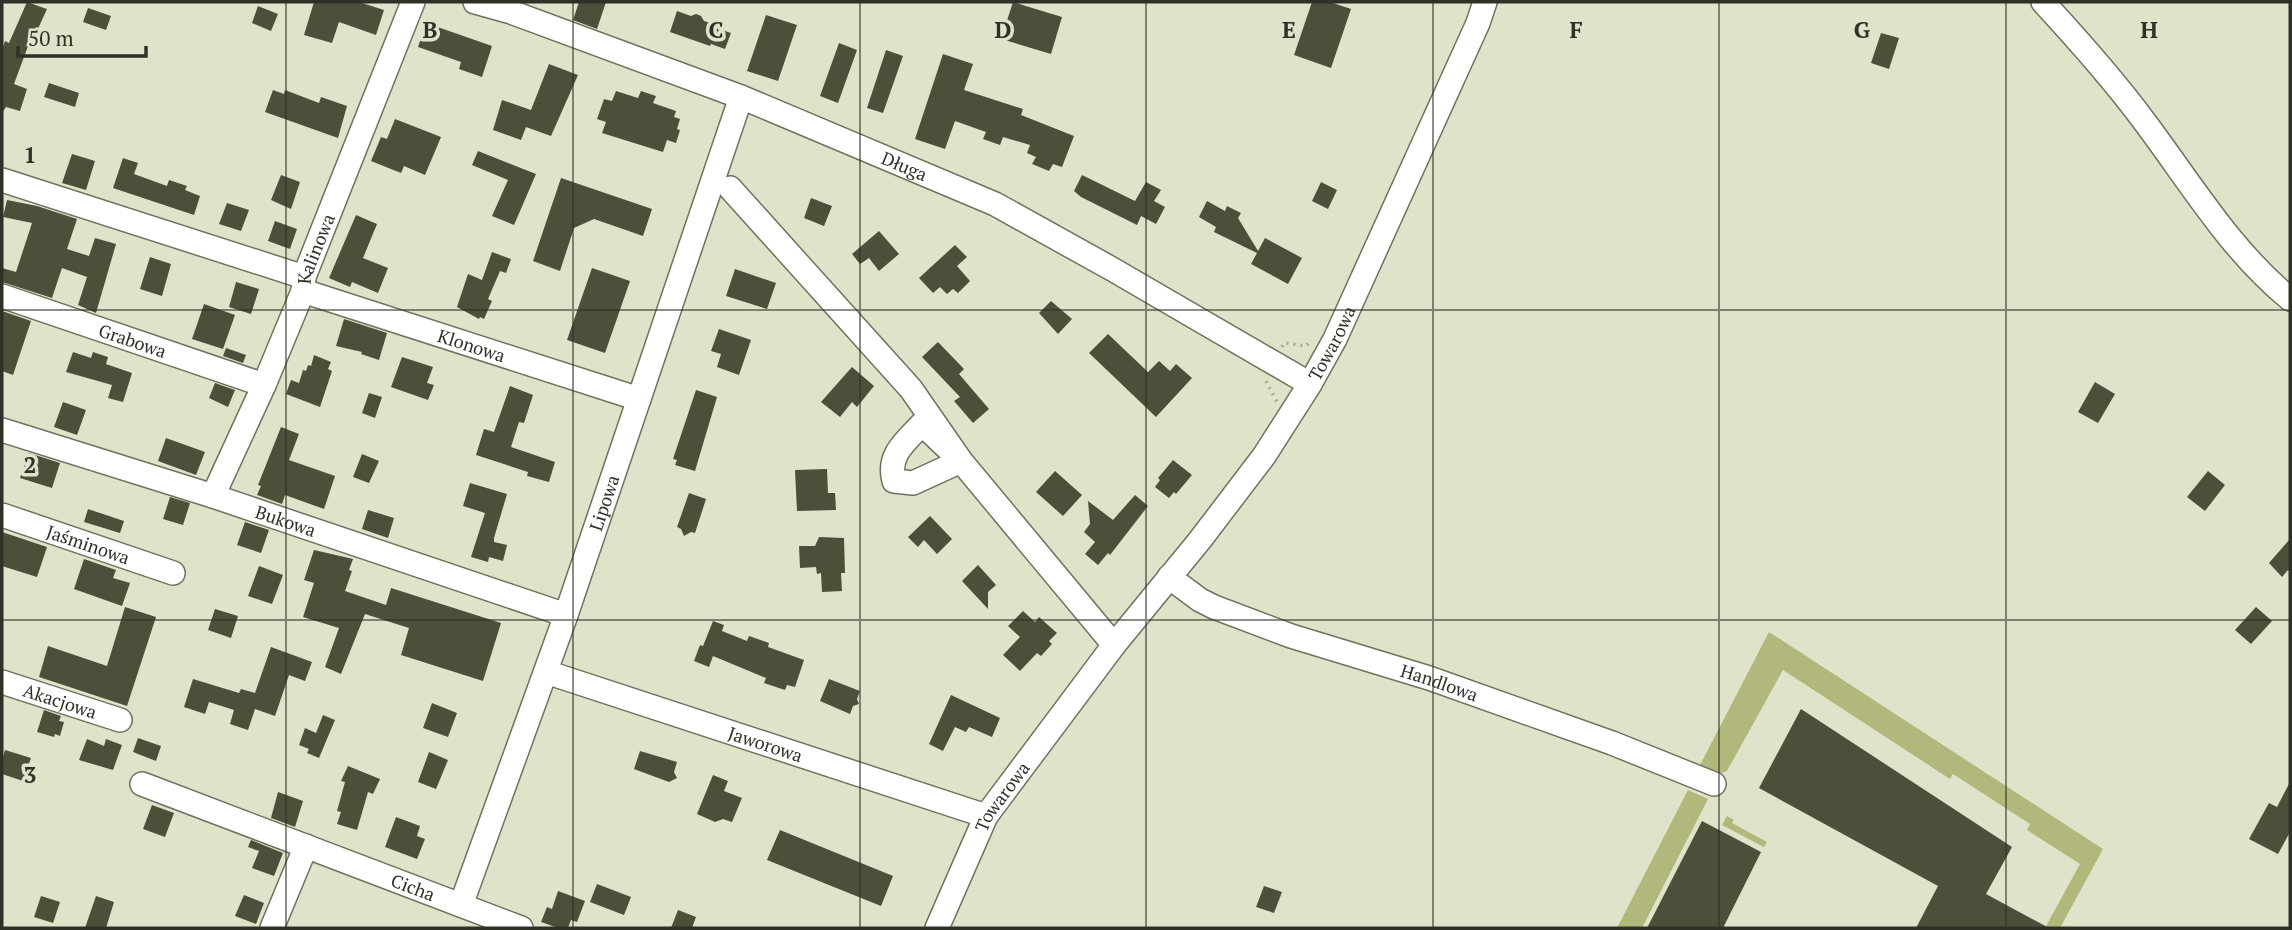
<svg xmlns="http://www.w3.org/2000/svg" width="2292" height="930" viewBox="0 0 2292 930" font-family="'PT Serif',serif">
  <rect width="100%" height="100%" fill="#e0e3ca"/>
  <path fill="#b2b87b" d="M1769,632L2103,849L2060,928H2045L2080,864L2027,830L2030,824L1953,774L1950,779L1783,670L1727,771L1716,775L1698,769Z
    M1688,790L1708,799L1642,928H1617Z
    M1727,816L1734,820L1732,823L1767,842L1764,847L1722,825Z"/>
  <path fill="#4d4f3a" d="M27,2L47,9L37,31L34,30L14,84L27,89L20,111L6,107L2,113V50L5,41L9,43Z
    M314,2H359L384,10L376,35L339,22L332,43L304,35Z
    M579,2H606L597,29L573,20Z
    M1013,2L1062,17L1051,54L1001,39Z
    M1312,2H1330L1351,9L1331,68L1294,55Z
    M258,6L278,14L271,31L252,23Z
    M88,8L111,16L106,30L83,22Z
    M677,11L691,16L696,14L701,16L704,21L717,25L716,28L731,33L725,49L711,44L710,46L670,32Z
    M766,15L797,25L778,81L747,71Z
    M426,23L492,46L482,77L459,69L461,62L418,47Z
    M1881,33L1899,38L1889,69L1871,63Z
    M839,43L857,50L838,103L820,96Z
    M886,50L903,56L883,113L867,108Z
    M943,54L973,64L964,90L1023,109L1021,115L1074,136L1062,167L1053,164L1049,171L1032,164L1036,157L1027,153L1030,145L1003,137L1000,145L983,139L986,132L955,121L945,149L915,139Z
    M549,64L578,75L551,136L526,127L521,140L493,130L502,100L531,110Z
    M49,83L79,93L75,107L44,97Z
    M273,90L284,94L285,90L319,103L321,97L347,106L338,138L265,112Z
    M616,91L638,98L641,91L656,96L653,103L676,111L674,117L680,119L677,129L680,130L676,143L667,140L663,152L602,133L606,122L597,119L604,99L612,101Z
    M395,119L441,137L425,175L404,166L401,173L371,161L381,137L387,139Z
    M478,151L536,174L514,225L492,216L508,180L472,165Z
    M72,154L95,161L86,190L62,183Z
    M123,158L138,163L134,174L167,186L169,180L187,186L185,190L200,196L194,215L113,188Z
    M281,175L300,182L291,209L271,200Z
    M1082,175L1135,201L1146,182L1161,190L1154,201L1165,207L1156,224L1141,216L1137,225L1081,197L1074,191Z
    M561,178L652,209L643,236L594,219L574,228L560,271L533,261Z
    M1321,182L1337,190L1328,209L1312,201Z
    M811,198L832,206L824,226L804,218Z
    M7,200L37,206L77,219L67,249L89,256L95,238L116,244L96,313L78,305L87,277L62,268L52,298L2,282V268L16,272L32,223L3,217Z
    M1207,201L1225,211L1227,206L1241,213L1238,218L1258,251L1265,238L1302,258L1288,284L1251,264L1257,253L1214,232L1216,227L1199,217Z
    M227,203L249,210L241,231L219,224Z
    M356,215L377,224L363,258L388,268L378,293L352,282L350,287L329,278Z
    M275,221L297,229L290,249L268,241Z
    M879,231L899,254L879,271L869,258L860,264L852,254Z
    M955,245L967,257L957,266L970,281L958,293L953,289L947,294L940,287L933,293L919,278Z
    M492,252L511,259L506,273L500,271L488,299L492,301L484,319L480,317L479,319L457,307L468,274L482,280Z
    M150,257L171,264L162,296L140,289Z
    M592,268L630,281L605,353L567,340Z
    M735,269L776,283L767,309L726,296Z
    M236,282L259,289L251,314L229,307Z
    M1051,301L1072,319L1058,334L1039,313Z
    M204,304L235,315L223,349L192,339Z
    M2,311L31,321L13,375L2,371Z
    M344,319L387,333L379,360L361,354L362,352L336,346Z
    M719,329L751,340L739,375L717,367L721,354L711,351Z
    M1108,334L1148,372L1159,361L1170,371L1176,364L1192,378L1156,417L1089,353Z
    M938,342L964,369L959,374L989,409L973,423L954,401L960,397L922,357Z
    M226,348L246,355L243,363L223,356Z
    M73,352L91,358L93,352L108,357L106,364L132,373L123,402L108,398L112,385L66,372Z
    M314,355L331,362L328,369L332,371L320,407L286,394L291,380L299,383L303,370L306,371L308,365L311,366Z
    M402,357L433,367L427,383L434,385L428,400L391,387Z
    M852,367L874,386L857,407L852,402L840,417L821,402Z
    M2095,382L2115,394L2098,423L2078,412Z
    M215,383L235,390L228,407L209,398Z
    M510,386L533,395L524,423L519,422L511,447L555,462L549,482L527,476L528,472L476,455L484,429L494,432Z
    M696,390L717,397L695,471L675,465L677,460L673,459Z
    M369,393L382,397L375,418L362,413Z
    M63,402L86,410L77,435L54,427Z
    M281,427L299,434L289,460L335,476L324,509L285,495L282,504L257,495L261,486L258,485Z
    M166,438L205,452L196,475L158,461Z
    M29,453L60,463L52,488L20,478Z
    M362,454L379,461L369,483L353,477Z
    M1173,460L1192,475L1176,494L1174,492L1169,498L1155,487L1160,480L1158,478Z
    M827,469L828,493H835L836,510L797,511L795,470Z
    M1055,471L1082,495L1063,516L1036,492Z
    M2208,471L2225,485L2205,511L2187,497Z
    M470,483L507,494L494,538V542L507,545L503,561L489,557L488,562L471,557L485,513L463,506Z
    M689,493L706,499L695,533L691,532L684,536L681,529L677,527Z
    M1135,495L1148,506L1110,555L1108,553L1098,565L1085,554L1095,542L1084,532L1090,524L1088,501L1113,520Z
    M170,497L190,503L183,525L163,519Z
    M88,509L124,521L120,533L84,522Z
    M368,510L394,518L388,538L362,529Z
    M930,516L952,539L937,554L924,540L918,547L908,537Z
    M245,522L269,530L261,553L237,545Z
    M2,532L47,547L37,577L2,566Z
    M819,537L844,538L845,573H841L842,591L822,592L821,573L817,574L816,567L800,568L799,546H815Z
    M2290,539V572L2288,570L2282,577L2269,563Z
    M314,550L353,559L349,570L352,571L345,591L386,605L391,588L501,623L483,681L401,655L409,628L365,614L341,674L325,667L339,628L303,617L314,583L304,580Z
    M84,559L116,570L113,578L130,583L122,606L74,589Z
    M978,565L996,585L988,592V609L962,581Z
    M259,566L283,575L272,604L248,596Z
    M125,607L156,617L127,706L39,677L48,646L107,666Z
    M2256,607L2272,621L2251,644L2235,630Z
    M215,609L238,616L231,638L208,630Z
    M1023,611L1035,622L1039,617L1057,633L1049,641L1052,644L1041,656L1037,653L1020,671L1003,655L1020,637L1008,626Z
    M713,621L724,625L722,631L747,641L749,636L769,643L768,647L804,660L795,687L787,685L785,690L764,683L766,678L713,656L709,667L694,661L700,645L703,646Z
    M271,647L312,662L305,681L289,675L275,716L255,709L248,730L230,724L234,710L209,702L205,714L184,707L193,679L239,693L241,689L255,693Z
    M829,679L860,691L857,699L859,704L853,706L850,714L820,701Z
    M951,695L1000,718L992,737L969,727L966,732L955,727L943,751L929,744Z
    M432,703L457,713L448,737L423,728Z
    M1801,709L2012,847L1986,894L2049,928H1916L1938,886L1759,788Z
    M44,710L61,716L59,721L64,722L60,736L55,734L54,737L37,732Z
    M323,715L335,720L319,758L307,753L309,749L299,745L305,728L316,733Z
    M138,738L161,746L156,761L133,752Z
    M87,739L104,746L106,739L122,745L113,770L79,760Z
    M5,750L31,758L23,781L2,774V761Z
    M640,751L677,762L674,772L677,778L669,782L634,769Z
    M429,752L448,760L436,789L418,782Z
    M348,766L380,779L373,794L368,792L357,830L337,824L341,812L337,811L345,782L341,781Z
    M713,775L728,781L724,791L742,798L732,822L723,819L715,822L697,814Z
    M2290,782V832L2278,854L2249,839L2269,803L2277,807Z
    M278,792L303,801L295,827L271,818Z
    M152,805L174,813L165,837L143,829Z
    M396,817L420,826L417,836L425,839L417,859L385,847Z
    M1702,821L1761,852L1723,928H1647Z
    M780,830L893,876L881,906L767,860Z
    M251,840L283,853L274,876L252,868L259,851L248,847Z
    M597,884L631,897L624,915L590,902Z
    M1264,886L1282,892L1274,913L1256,907Z
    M558,891L585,901L577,922L571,920L568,928H558L541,922L547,907L552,909Z
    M244,895L264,903L256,924L235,916Z
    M41,896L60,902L53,923L34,917Z
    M96,896L114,902L106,928H85Z
    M678,910L696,917L692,928H671Z"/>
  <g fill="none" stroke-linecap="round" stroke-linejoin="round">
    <g stroke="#6f725c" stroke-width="26">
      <g id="minor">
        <path id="s1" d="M475,2L511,12L741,97L995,204L1112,269L1310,384"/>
        <path d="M2043,2C2078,40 2113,79 2144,121C2190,182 2230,250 2290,299"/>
        <path d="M2,180L304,277"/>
        <path d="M730,188L911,389L961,461L913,483L894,481C887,455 905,442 922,424L961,461L1114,645"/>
        <path id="s2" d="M303,291L639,399"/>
        <path id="s3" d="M2,296L264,385"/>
        <path id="s4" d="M2,430L213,496L566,615"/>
        <path id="s5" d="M213,496L264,385L303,291L304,277L413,2"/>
        <path id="s6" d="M2,515L173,573"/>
        <path id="s7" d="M1169,577L1200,600L1214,607L1291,636L1429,678L1612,743L1714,784"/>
        <path id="s8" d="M546,672L986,816"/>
        <path id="s9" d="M2,682L120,720"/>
        <path id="s10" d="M142,784L521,928"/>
        <path id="s11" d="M461,905L566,615L741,97"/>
        <path d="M272,928L306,846"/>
        <path id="s12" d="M937,928L986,816L1114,645L1200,540L1264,456L1310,384L1335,339L1478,23L1485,2"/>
      </g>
    </g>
    <path stroke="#a9ab97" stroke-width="3.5" stroke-dasharray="2 5" stroke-linecap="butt" d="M1282,347L1284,343L1306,346L1309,343
      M1266,381L1277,402"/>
    <use href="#minor" stroke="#fff" stroke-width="23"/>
  </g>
  <path fill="none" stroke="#2f3026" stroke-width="2" stroke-opacity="0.55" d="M286,2V928M573,2V928M860,2V928M1146,2V928M1433,2V928M1719,2V928M2006,2V928M2,310H2290M2,620H2290"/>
  <g text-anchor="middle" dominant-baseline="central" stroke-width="7" stroke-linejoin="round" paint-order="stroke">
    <g font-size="18" fill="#2f3026" stroke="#e0e3ca">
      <text stroke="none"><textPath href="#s1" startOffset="460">Długa</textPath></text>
      <text stroke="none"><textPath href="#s5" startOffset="268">Kalinowa</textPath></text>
      <text stroke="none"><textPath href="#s3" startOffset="138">Grabowa</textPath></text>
      <text stroke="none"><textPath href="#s12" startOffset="709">Towarowa</textPath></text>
      <text stroke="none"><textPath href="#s2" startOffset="177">Klonowa</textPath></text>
      <text stroke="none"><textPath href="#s11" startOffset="427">Lipowa</textPath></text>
      <text stroke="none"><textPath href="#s4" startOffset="298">Bukowa</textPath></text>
      <text stroke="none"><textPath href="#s6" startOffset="91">Jaśminowa</textPath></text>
      <text stroke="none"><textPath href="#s7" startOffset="292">Handlowa</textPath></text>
      <text stroke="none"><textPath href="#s9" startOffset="61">Akacjowa</textPath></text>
      <text stroke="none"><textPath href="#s8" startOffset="231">Jaworowa</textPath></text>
      <text stroke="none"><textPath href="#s12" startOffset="147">Towarowa</textPath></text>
      <text stroke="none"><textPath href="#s10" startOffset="290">Cicha</textPath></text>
    </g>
  </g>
  <g font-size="23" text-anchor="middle" font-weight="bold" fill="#2f3026" stroke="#e0e3ca" stroke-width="7" stroke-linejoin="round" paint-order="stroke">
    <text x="430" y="38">B</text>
    <text x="716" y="38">C</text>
    <text x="1003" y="38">D</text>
    <text x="1289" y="38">E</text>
    <text x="1576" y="38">F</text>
    <text x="1862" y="38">G</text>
    <text x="2149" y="38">H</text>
    <text x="30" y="163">1</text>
    <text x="30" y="473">2</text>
    <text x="30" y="783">3</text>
  </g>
  <rect width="2292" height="930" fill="none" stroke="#2f3026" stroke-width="7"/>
  <path d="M18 46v10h128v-10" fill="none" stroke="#2f3026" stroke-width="3.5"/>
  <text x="28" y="46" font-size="21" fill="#2f3026" stroke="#e0e3ca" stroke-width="5" paint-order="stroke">50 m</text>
</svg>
